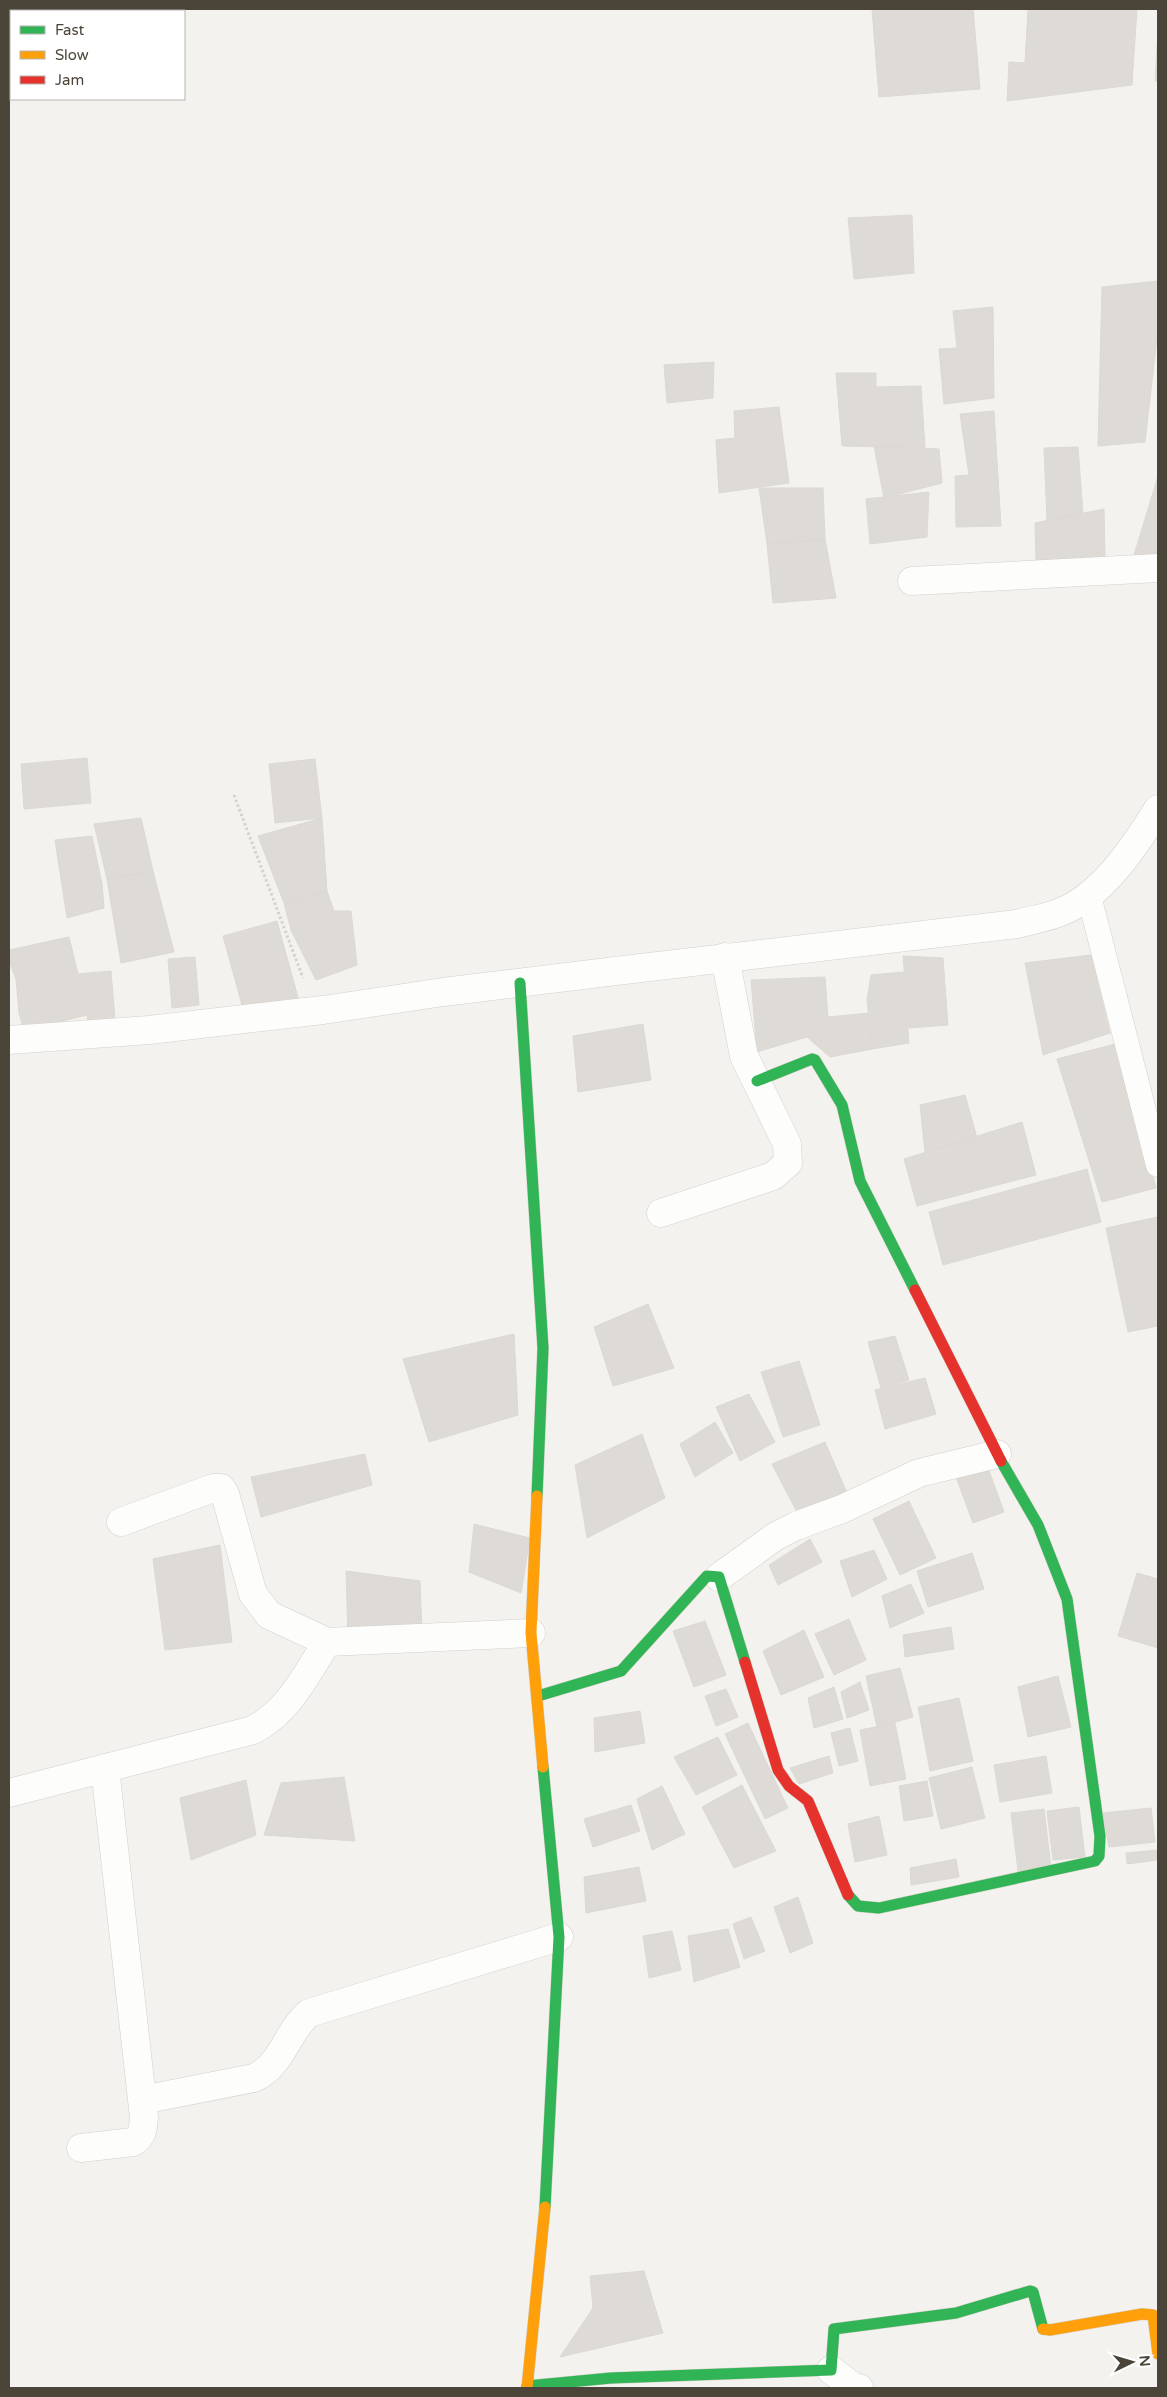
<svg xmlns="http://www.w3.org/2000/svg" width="1167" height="2397" viewBox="0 0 1167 2397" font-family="'Varela Round',sans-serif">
  <rect width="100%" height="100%" fill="#f4f2ee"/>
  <path fill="#dedbd6" stroke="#dcd9d4" d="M872,9H973L980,89L879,97Z
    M1028,9H1137L1132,85L1007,101L1009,62L1025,63Z
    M1158,30V81H1155Z
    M912,215L914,273L854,279L848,218Z
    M1158,281V329L1145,442L1098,446L1102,287Z
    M993,307L994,398L944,404L939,349L957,348L953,311Z
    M714,362L713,398L667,403L664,365Z
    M836,373H876V387L921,386L925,448L842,446Z
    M779,407L789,483L719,493L716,440L735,438L734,411Z
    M994,411L1001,526L956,527L955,476L969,475L960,414Z
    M874,446L939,449L942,483L884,498Z
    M1078,447L1083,514L1047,521L1044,448Z
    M1158,476V553L1134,555Z
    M759,488H823L825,539L767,544Z
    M929,492L927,537L870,544L866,499Z
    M1104,509L1105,559L1036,562L1035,523Z
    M825,539L836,598L773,603L767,544Z
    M87,758L91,803L24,809L21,764Z
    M315,759L322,818L275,823L269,764Z
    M141,818L153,871L107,879L94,824Z
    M322,818L327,891L284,903L258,836Z
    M92,836L102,884L104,908L67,918L55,840Z
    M153,871L174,952L121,963L107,879Z
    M327,891L334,911H351L357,965L316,980L291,930L284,903Z
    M277,921L299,1001L245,1016L223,936Z
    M69,937L78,974L111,971L115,1019L88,1022L87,1015L24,1031L19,1013L16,979L9,961V950Z
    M1091,955L1110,1033L1043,1055L1025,963Z
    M903,956L943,958L948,1025L909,1028Z
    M195,957L199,1005L172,1008L168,959Z
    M904,972L909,1043L872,1049L867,1000L871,975Z
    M825,977L828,1017L869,1013L872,1049L830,1057L807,1037L757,1052L751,980Z
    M643,1024L651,1080L578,1092L573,1036Z
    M1119,1043L1156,1188L1102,1202L1057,1059Z
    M965,1095L977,1138L925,1152L920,1105Z
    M1022,1122L1036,1175L917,1206L904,1159Z
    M1087,1169L1101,1222L943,1265L929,1212Z
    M1158,1217V1326L1128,1332L1106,1228Z
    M648,1304L674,1368L613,1386L594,1327Z
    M514,1334L518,1415L429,1442L403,1359Z
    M895,1336L909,1380L881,1388L868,1342Z
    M799,1361L820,1425L783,1437L761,1372Z
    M925,1378L936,1414L885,1429L875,1390Z
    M749,1394L775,1442L740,1461L716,1407Z
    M715,1422L733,1453L695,1477L680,1444Z
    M642,1434L665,1498L587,1538L575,1465Z
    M825,1442L847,1493L798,1514L772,1464Z
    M365,1454L372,1485L261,1517L251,1477Z
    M987,1465L1004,1512L973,1523L956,1477Z
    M909,1501L936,1558L900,1575L873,1519Z
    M474,1524L530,1538L521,1593L469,1572Z
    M810,1539L822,1562L778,1585L769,1565Z
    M220,1545L232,1642L165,1650L153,1559Z
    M874,1550L887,1579L852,1597L840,1561Z
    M972,1553L984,1589L928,1607L917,1571Z
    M346,1571L420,1581L422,1631L348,1635Z
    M1137,1573L1158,1579V1648L1118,1636Z
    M911,1584L924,1613L890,1628L882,1596Z
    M849,1619L866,1660L834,1675L815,1634Z
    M705,1621L726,1675L694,1687L673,1631Z
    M951,1627L954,1649L905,1657L903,1635Z
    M804,1630L824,1677L781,1695L763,1651Z
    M900,1668L913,1717L877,1727L866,1676Z
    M1058,1676L1071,1727L1028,1737L1018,1687Z
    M860,1682L869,1710L847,1718L841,1692Z
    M834,1687L843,1719L814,1728L808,1698Z
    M726,1689L738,1717L716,1726L705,1696Z
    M959,1698L973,1761L930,1771L918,1707Z
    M640,1711L645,1743L595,1752L594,1718Z
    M748,1723L788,1808L765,1819L725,1734Z
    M895,1723L906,1779L870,1786L860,1730Z
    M850,1728L858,1761L839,1766L831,1733Z
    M718,1737L737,1775L696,1795L674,1757Z
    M829,1756L833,1773L799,1784L790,1768Z
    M1046,1756L1052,1793L1000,1802L994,1765Z
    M972,1767L985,1818L941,1829L929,1778Z
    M344,1777L355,1841L264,1835L281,1783Z
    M246,1780L256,1835L191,1860L180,1798Z
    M927,1781L933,1816L904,1821L899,1786Z
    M742,1785L776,1851L734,1868L702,1807Z
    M662,1786L685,1834L652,1850L637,1799Z
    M631,1805L640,1831L593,1847L584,1819Z
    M1079,1807L1085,1857L1053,1860L1047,1811Z
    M1151,1808L1155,1842L1109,1847L1103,1813Z
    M1044,1809L1051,1867L1018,1871L1011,1813Z
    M879,1816L887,1855L855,1862L848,1824Z
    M1158,1850V1860L1127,1864L1126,1853Z
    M956,1859L959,1877L911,1885L910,1868Z
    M639,1867L646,1901L586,1913L584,1877Z
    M798,1897L813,1943L790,1953L774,1907Z
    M751,1917L765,1951L744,1959L733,1924Z
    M728,1929L740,1967L694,1982L688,1936Z
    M672,1931L681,1970L649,1978L643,1936Z
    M644,2271L663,2333L560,2357L593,2308L590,2276Z"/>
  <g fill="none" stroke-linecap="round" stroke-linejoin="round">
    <g stroke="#d2d0cb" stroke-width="25">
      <path id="lane" d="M1089,896L1158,1165"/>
    </g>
    <g stroke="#d2d0cb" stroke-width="29">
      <path id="street" d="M912,581L1158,568
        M9,1040L149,1030L323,1010L443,992L624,970L1017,924C1031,920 1045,918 1058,913C1101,898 1135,846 1158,809
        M661,1213L773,1176L788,1163L787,1144L744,1056L725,957
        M121,1522L213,1488H221L225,1494L253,1594L269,1615L327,1642
        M719,1577L776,1536L796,1526L842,1509L919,1473L997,1454
        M9,1793L253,1730C289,1711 306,1675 327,1642L531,1633
        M142,2100L254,2078C282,2066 287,2031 309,2013L559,1937
        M81,2148L133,2142C143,2136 143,2128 144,2117L105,1768
        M831,2370L855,2388H859"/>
    </g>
    <g stroke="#d3cfc5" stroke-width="12">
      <path id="fast" d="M520,983L543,1348L537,1496
        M757,1081L812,1059L815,1060L842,1105L860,1181L915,1290
        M538,1696L621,1671L707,1576L719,1577L745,1662
        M543,1767L559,1937L545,2207
        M848,1895L858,1906L879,1908L1095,1861L1099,1856L1100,1836L1067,1599L1038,1525L1001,1461
        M527,2386L611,2378L831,2370L834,2329L956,2313L1030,2291L1033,2292L1043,2329"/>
    </g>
    <g stroke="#d3cfc5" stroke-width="12">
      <path id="slow" d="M537,1496L531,1633L543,1767
        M1043,2329L1050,2330L1142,2314L1153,2315L1158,2354
        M527,2388L545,2207"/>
    </g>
    <g stroke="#d3cfc5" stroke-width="12">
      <path id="jam" d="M915,1290L1001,1461
        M745,1662L778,1770L789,1786L808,1801L848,1895"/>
    </g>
    <path stroke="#d3d2cc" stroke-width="3" stroke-dasharray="2.5 2.5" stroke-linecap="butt" d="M234,795L303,978"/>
    <use href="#lane" stroke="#fdfdfc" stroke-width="24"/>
    <use href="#street" stroke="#fdfdfc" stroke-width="28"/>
    <use href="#fast" stroke="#30b455" stroke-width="11"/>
    <use href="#slow" stroke="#ff9f0a" stroke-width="11"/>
    <use href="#jam" stroke="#e5322d" stroke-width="11"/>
  </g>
  <rect width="1167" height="2397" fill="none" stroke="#4b4439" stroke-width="20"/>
  <rect x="10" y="10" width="175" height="90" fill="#ffffff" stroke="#b7b4b0"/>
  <rect x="20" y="26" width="25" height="8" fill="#30b455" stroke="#b7b4b0"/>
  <text x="55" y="35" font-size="15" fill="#4b4439">Fast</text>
  <rect x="20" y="51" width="25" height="8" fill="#ff9f0a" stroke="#b7b4b0"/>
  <text x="55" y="60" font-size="15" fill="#4b4439">Slow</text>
  <rect x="20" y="76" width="25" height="8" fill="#e5322d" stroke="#b7b4b0"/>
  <text x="55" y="85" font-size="15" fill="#4b4439">Jam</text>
  <g transform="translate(1132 2362) rotate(85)" stroke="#ffffff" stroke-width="4" paint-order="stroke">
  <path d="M0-4L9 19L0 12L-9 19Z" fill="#4b4439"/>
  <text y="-8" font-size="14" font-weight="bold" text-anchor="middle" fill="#4b4439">N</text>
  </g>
</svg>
